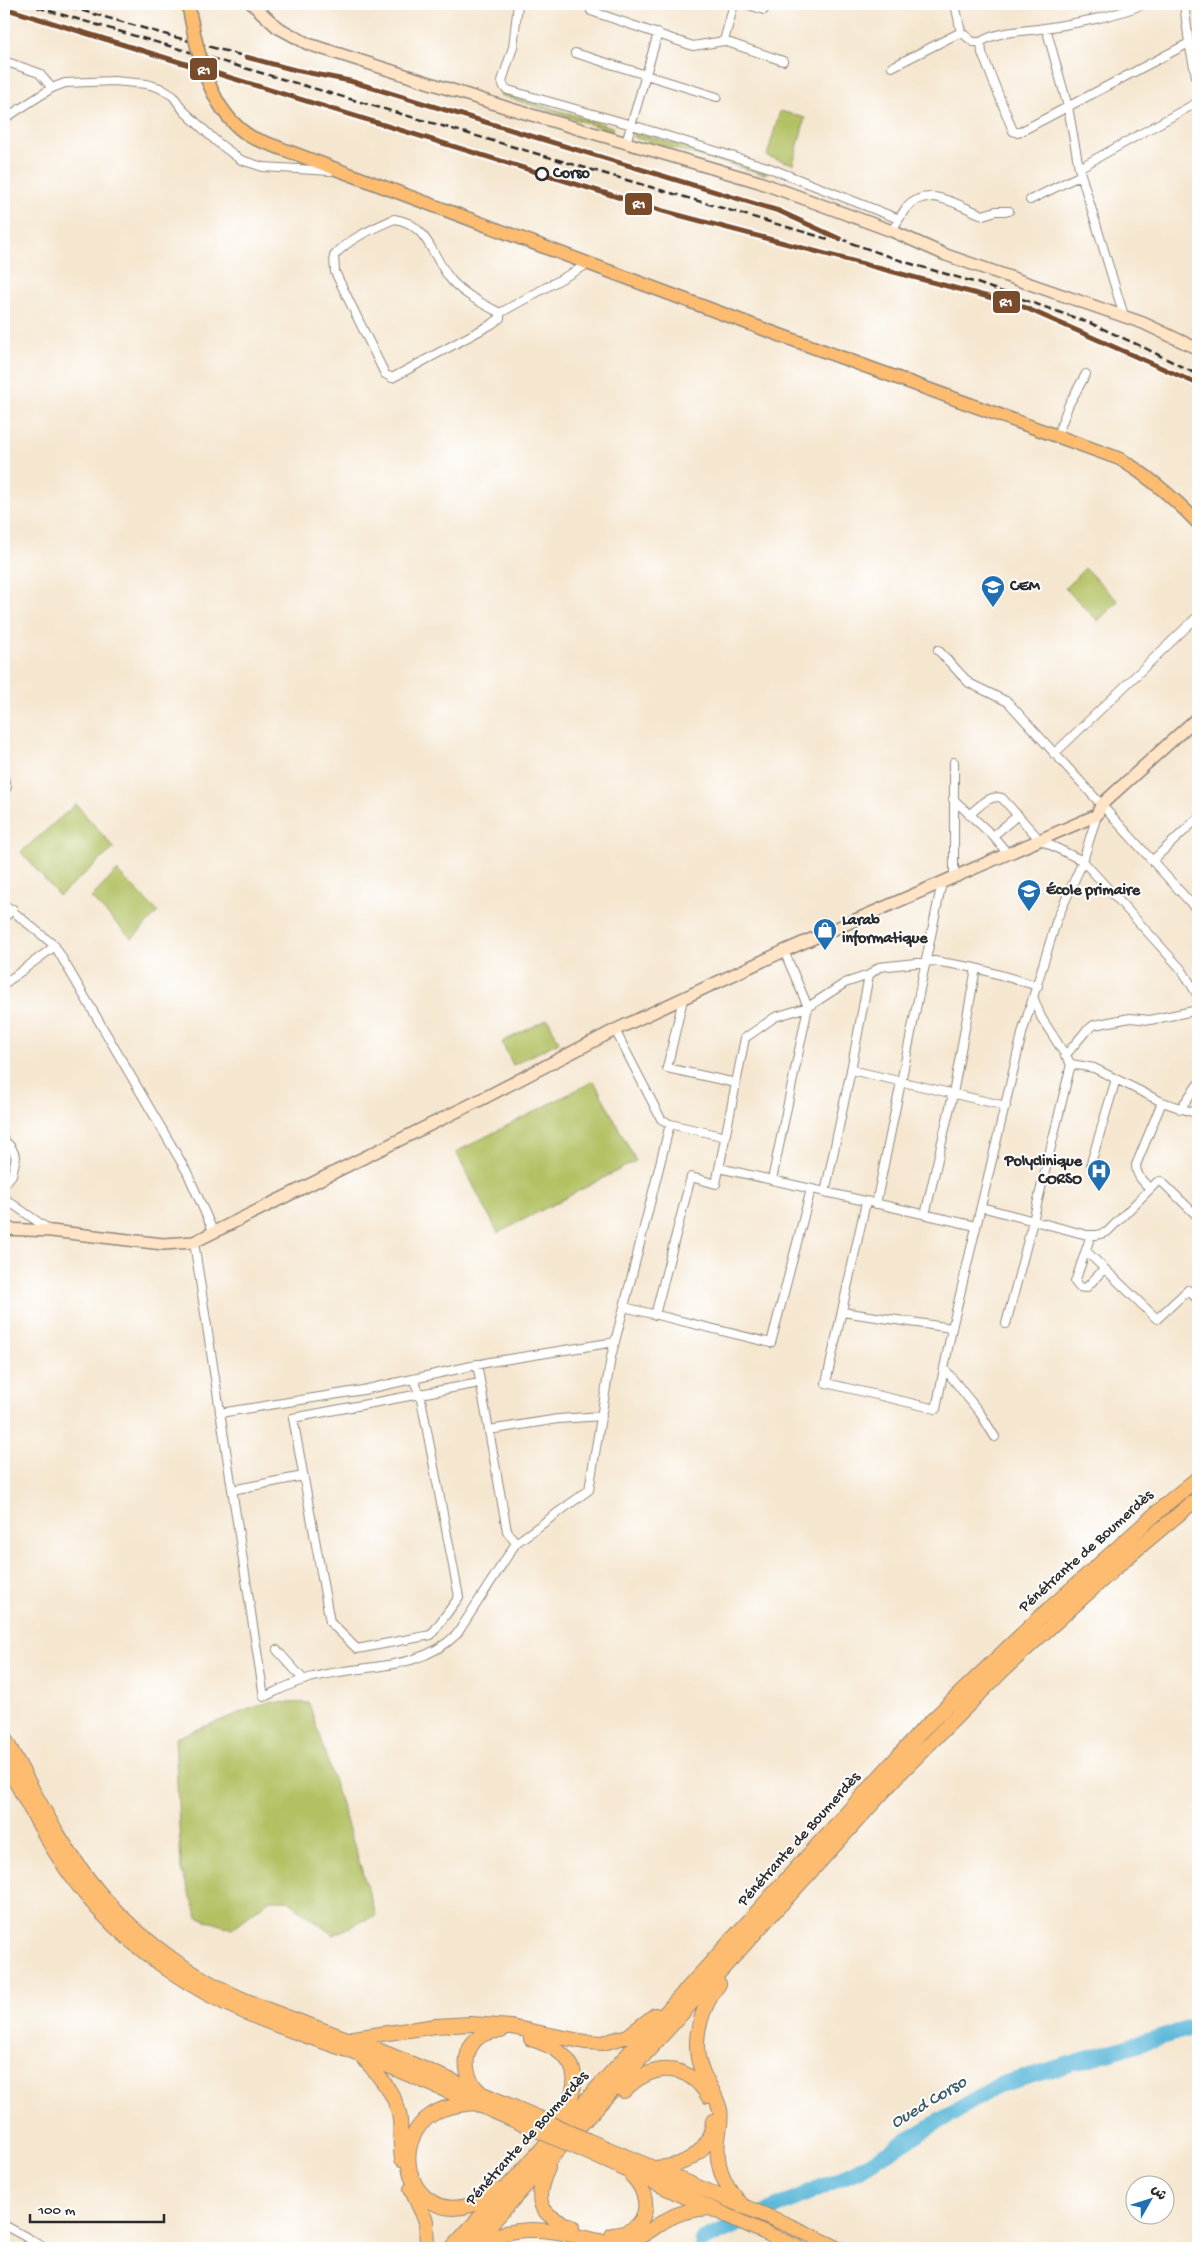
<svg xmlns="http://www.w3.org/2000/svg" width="1202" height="2252" viewBox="0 0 1202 2252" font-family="'Gochi Hand','Playpen Sans Arabic',sans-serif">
  <rect width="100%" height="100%" fill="#fff"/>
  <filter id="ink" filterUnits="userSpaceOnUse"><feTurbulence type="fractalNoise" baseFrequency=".02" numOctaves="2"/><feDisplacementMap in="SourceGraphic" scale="10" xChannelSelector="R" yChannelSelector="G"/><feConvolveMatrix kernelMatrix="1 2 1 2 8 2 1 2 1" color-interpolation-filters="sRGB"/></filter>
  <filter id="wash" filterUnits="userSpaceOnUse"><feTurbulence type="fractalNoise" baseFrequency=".0096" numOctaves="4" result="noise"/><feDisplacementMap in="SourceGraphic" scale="20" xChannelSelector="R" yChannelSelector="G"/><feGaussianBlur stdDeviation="1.12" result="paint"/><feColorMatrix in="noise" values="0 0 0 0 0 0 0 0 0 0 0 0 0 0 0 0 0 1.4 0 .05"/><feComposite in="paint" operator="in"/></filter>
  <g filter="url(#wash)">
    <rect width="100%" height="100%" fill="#f5e6cf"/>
    <path fill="#b3c164" stroke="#6f7648" d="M501,92L612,127L613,129L611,131L500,95Z
      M780,111L805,118L793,164L767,156Z
      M633,132L765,169L767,173L763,174L633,137Z
      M1085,568L1118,601L1098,621L1065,588Z
      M76,804L114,848L59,896L21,852Z
      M117,871L158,912L132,939L91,898Z
      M548,1019L559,1042L513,1065L502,1042Z
      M594,1081L636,1161L498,1233L456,1152Z
      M268,1702L309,1703L376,1915L333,1935L287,1900H269L232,1929L198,1917L181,1869L175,1738Z"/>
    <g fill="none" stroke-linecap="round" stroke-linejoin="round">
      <path stroke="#5cb8d9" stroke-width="2.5" d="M694,2248L703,2240"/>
      <path stroke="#5cb8d9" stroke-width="16" d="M703,2240L855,2172L999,2085L1198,2026"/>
    </g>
  </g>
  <g filter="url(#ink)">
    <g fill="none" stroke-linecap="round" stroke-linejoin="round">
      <g stroke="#90887d" stroke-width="10">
        <path id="street" d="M518,4L513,47L502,81L504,87L508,90L632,125L767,167L899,219
          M592,4L591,11L693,46L724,41L734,4
          M746,4L764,10
          M955,4L961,32L973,42H981
          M1144,4C1113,17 1077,23 1045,28C1024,32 999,30 981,42L982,53L1013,131L1018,133L1189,43
          M1184,4L1189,43L1198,86
          M1046,28L1068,107L1079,168
          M724,41L783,61
          M575,53L717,97
          M4,61L39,73L52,88
          M892,67L961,32
          M4,119L52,88L65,83L114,81L147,84L160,88L173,96L184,111L217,142L241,160L263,167L331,171
          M626,143L658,33
          M1030,200L1081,175
          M892,231C896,224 901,215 906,208C928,183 960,207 983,215L996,211H1009
          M500,313C483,304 465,295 452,281C432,258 428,223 394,219C374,228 348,239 334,256L335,272L385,374L392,378L492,324L500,318V313L590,263
          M1124,316L1079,168L1198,102
          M1057,436L1069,404L1086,374
          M938,650L969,683L1008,702L1198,911
          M1054,754L1198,616
          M954,762V877
          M4,779L7,787L4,792
          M953,799L993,836L1008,854
          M969,815C979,807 989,794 1002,798L1040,840L1083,861L1182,970L1198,996
          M993,836L1018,815
          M1153,860L1198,818
          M4,904L55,946
          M4,918L13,909
          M4,984L55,946L187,1172L214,1233
          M683,999L667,1068L736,1083
          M1034,999L1041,1017L1071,1064L1094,1068L1162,1102L1198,1114
          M1196,1010L1198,1021
          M615,1030L661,1119L670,1124L726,1137
          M1065,1056L1085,1032L1094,1025L1130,1018L1150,1020L1198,1010
          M851,1070L1006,1106
          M1180,1109L1198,1084
          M670,1124L624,1307L771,1343L811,1189
          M4,1140L11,1147L16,1157L12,1175L4,1185
          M1091,1163L1116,1079
          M719,1168L976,1226
          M772,1180L808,1007L784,951
          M1150,1189C1143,1181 1136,1176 1136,1165L1162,1102
          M825,1193L851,1070L869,975
          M4,1198L51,1231
          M866,1202L826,1383L936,1409L952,1328
          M876,1204L942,882
          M981,1207L1087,1235H1097L1107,1232L1157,1182L1161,1181L1198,1217
          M925,1215L953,1094L976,968
          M1091,1235L1075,1282L1079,1287L1086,1288L1104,1269
          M194,1242L264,1697C279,1690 296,1681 313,1677C362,1664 419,1672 457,1634L516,1543L589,1490L611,1357L624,1307
          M1086,1251L1157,1319L1188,1290L1198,1300
          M842,1312L952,1328L1023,1030L1057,919L1083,861L1097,815
          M655,1315L691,1177L716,1184L745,1038L775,1017L808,1007L845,983L869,975L879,967L934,961L976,968L1038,986
          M1006,1324L1033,1221L1071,1064
          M477,1364L507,1531L516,1543
          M944,1368L980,1413L995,1437
          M413,1379L420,1394L474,1384
          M420,1394L459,1597L431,1635L357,1649L330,1622L293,1418Z
          M220,1413L363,1390L490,1362L615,1342
          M489,1430L558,1419L602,1416
          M232,1490L303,1476
          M277,1650L304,1680
          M4,2225L46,2248"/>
      </g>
      <g stroke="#90887d" stroke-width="14">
        <path id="secondary" d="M252,4L277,27L308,44L508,108L759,182L892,231L946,255L1143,323L1198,349
          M4,1229L51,1231L163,1244L194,1242L486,1097L615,1030L784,951L1097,815L1101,805L1198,717"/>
      </g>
      <g stroke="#90887d" stroke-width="15">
        <path id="primary" d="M253,138L766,330L1120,459C1150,477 1174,498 1198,523"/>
      </g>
      <g stroke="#90887d" stroke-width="16">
        <path id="highway" d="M4,1737C34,1792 62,1850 103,1897C144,1944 199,1982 256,2005C297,2022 339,2035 380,2051C433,2072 485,2095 537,2117
          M4,1760C32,1811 58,1866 98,1909C139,1954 193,1990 249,2014C290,2032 334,2044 376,2061C429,2082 480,2106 532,2128
          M719,1984C701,2008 690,2042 702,2071C708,2084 717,2096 720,2110C722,2120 719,2130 718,2140C715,2166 725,2188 743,2206
          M353,2038L436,2026L471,2024L511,2027L585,2042L603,2043L628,2036L655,2015
          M531,2039C581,2054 584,2081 559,2122
          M363,2057C378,2076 398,2095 400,2120C401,2133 400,2146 402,2159
          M479,2091C456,2070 466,2029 501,2031
          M624,2091C650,2064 686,2060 708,2096
          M473,2103C460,2105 447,2106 436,2112C384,2141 411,2224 471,2205C481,2202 489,2196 498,2190
          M587,2140L788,2225L838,2248
          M580,2149L799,2248
          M548,2168C533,2200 538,2215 572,2227
          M654,2168C684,2167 710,2153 713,2121
          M411,2189L426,2221L427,2248
          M612,2235C649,2233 655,2198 631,2175
          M477,2243C511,2227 541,2227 577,2236C592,2239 607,2244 622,2243C640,2240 651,2229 666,2220C679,2212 694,2209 710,2208
          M452,2248L923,1729L1038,1619L1171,1500L1198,1478
          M469,2248L902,1771L1003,1670L1125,1559L1198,1498"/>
      </g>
      <use href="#street" stroke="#fff" stroke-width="8"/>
      <use href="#secondary" stroke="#ffe4c6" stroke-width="11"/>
      <use href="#primary" stroke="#febc70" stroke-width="12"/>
      <use href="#highway" stroke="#febc70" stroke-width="14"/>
      <path stroke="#2b2b2b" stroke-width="2.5" stroke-dasharray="8 4" stroke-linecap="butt" d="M26,4L828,239
        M59,4C155,31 252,61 350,81L779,211L851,243L905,262L977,283L1090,323L1145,348L1198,375"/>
      <g stroke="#90887d" stroke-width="15" stroke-linecap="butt">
        <path id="primary-bridge" d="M188,4C197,50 208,113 253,138"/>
      </g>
      <g stroke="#90887d" stroke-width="16" stroke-linecap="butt">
        <path id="highway-bridge" d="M537,2117L587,2140
          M532,2128L580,2149"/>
      </g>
      <use href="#primary-bridge" stroke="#febc70" stroke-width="12"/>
      <use href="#highway-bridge" stroke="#febc70" stroke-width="14"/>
      <g stroke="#fff" stroke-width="9">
        <path id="rail-1" d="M4,8L663,211L1019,305L1198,384
          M246,57L295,70L350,81L779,211L840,239"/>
      </g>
      <use href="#rail-1" stroke="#7a4b2a" stroke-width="5"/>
    </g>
  </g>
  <defs>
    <g id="school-pin" transform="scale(1.25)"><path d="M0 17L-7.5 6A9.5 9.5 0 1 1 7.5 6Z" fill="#1f6fb2" stroke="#fff"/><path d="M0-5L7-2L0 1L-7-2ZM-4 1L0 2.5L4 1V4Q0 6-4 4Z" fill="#fff"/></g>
    <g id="shop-pin" transform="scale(1.25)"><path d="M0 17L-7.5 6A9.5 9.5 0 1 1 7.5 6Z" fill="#1f6fb2" stroke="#fff"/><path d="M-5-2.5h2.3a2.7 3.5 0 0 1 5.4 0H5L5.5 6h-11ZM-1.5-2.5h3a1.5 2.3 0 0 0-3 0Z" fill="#fff"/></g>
    <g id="hospital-pin" transform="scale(1.25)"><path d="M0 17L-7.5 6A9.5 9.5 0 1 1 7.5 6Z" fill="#1f6fb2" stroke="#fff"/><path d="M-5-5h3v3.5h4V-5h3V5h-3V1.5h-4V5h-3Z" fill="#fff"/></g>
  </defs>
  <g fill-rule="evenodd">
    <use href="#school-pin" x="993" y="587"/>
    <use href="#school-pin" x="1029" y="891"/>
    <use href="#shop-pin" x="825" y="930"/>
    <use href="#hospital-pin" x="1099" y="1171"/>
  </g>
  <circle fill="#fff" stroke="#2b2b2b" stroke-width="2.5" cx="542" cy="174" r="6"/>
  <g text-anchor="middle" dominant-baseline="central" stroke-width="4" stroke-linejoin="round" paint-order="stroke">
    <g font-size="16" font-weight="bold" fill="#2b2b2b" stroke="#fff" text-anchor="start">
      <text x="553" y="174">Corso</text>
    </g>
    <g font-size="16" font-weight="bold" fill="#2b2b2b" stroke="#fff" text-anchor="start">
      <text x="1010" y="587">CEM</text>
      <text x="1046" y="891">École primaire</text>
      <text x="842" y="921">Larab<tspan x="842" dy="18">informatique</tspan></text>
      <text x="1082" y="1162" text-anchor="end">Polyclinique<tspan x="1082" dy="18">CORSO</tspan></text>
    </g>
    <g font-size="16" fill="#2b2b2b" stroke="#fff">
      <text transform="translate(1087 1552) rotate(-42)">Pénétrante de Boumerdès</text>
      <text transform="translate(800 1840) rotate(-48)">Pénétrante de Boumerdès</text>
      <text transform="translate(528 2139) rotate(-48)">Pénétrante de Boumerdès</text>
    </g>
    <g font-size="18" font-style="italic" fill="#3c5c68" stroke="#fff">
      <text transform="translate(929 2103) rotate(-31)">Oued Corso</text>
    </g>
  </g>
  <g stroke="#fff" stroke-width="2">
    <rect x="189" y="57" width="29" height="24" rx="5" fill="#7a4b2a"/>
    <rect x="624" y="192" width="29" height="24" rx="5" fill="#7a4b2a"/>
    <rect x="992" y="290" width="29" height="24" rx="5" fill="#7a4b2a"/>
  </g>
  <g font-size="14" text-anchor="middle" font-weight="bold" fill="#fff">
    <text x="204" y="74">R1</text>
    <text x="639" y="208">R1</text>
    <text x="1006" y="306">R1</text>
  </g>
  <rect width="1202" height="2252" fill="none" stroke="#fff" stroke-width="20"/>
  <g transform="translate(1150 2200) rotate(51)"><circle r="24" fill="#ffffff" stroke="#aaaaaa"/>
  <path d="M0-4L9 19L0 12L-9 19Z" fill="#1f6fb2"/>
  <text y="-8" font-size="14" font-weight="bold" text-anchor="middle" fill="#2b2b2b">ش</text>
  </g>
  <path d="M30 2214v8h134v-8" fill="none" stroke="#2b2b2b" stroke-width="2.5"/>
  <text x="38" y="2214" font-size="15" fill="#2b2b2b" stroke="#ffffff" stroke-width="4" paint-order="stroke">100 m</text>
</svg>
